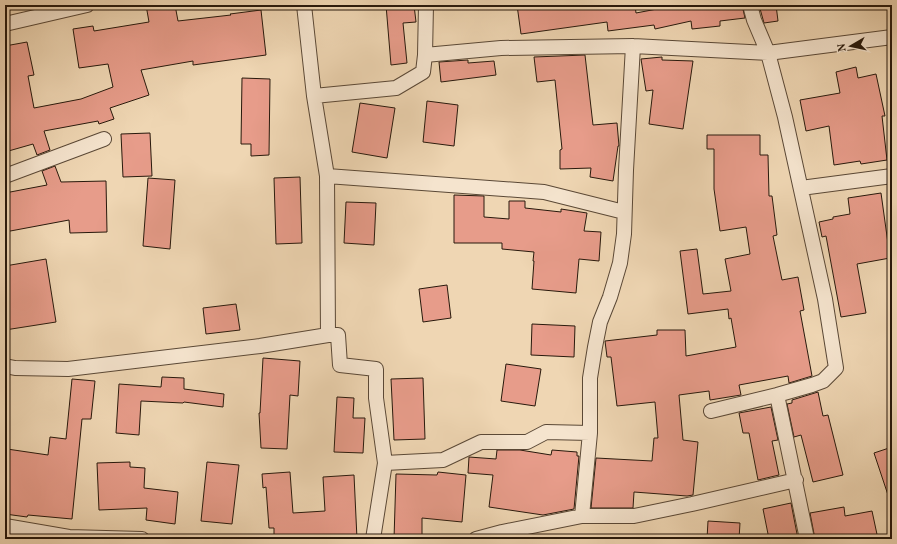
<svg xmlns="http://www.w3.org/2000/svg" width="897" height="544" viewBox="0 0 897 544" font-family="Vollkorn,serif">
  <rect width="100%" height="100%" fill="#efd6b3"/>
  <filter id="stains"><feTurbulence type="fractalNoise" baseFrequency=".005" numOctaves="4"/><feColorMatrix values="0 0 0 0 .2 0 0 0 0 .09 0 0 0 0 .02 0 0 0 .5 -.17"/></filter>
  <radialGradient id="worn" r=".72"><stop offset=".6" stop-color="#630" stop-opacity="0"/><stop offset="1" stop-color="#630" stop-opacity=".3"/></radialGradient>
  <path fill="#e79c8a" stroke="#28190c" d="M146,5H175L178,21L231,15L230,14L261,10L266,55L193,65V61L141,70L149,95L110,108L114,119L99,124L98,121L44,131L50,150L37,155L33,144L5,152V122L9,120L5,101V85L8,84L5,70V46L27,42L34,75L28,76L34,108L81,99L113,87L108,64L79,68L73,29L93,26L94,31L149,22Z
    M386,5H414L416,22L403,23L407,63L391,65Z
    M517,5H635L636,13L678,5H742L745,18L720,21V26L692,29L691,21L655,29L654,25L608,31L607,22L521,34Z
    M759,5H776L778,21L764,23Z
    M585,55L593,125L617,123L619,146H618L613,181L590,177L591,168L560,169V150L562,149L555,80L537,82L534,57Z
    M662,57V60L693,61L683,129L649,124L653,90L646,91L641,59Z
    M468,60V63L494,61L496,75L441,82L439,62Z
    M856,67L858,78L876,74L885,116H882L887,160L861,164L860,161L834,165L829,126L806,131L800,100L840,93L836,72Z
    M242,78L270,79L269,155L251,156V144H241Z
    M427,101L458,105L454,146L423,142Z
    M360,103L395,108L387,158L352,152Z
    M150,133L152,176L123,177L121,134Z
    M707,135H760V155H768L769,196H772L777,235L773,236L782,280L798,277L804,310L800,311L812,376L789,383L788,376L739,385L741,395L710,400L709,391L679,395L683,440L698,442L693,495L687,496L634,492L633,508H591L596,458L652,461L654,438H658L655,402L617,406L611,357H607L605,341L657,335V330H685L686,356L736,347L731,318L729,319L728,309L688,314L680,251L697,249L703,294L731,291L725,259L750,254L746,227L720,231L714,189V149H707Z
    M55,166L61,182L106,181L107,232L70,233L69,220L5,232V193L47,185L42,171Z
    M300,177L302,243L276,244L274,178Z
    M148,178L175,180L170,249L143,246Z
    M881,193L890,258L857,264L866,313L841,317L826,236L822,237L819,222L833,219V217L850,214L848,198Z
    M454,195L484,196V217L509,219V201H525V208L561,212V209L587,213L584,231L601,232L599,261L579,259L576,293L532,289L534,261H533L534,252L502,249V243H454Z
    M346,202L376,203L374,245L344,243Z
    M46,259L56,322L5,330V266Z
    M447,285L451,318L423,322L419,289Z
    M236,304L240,330L206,334L203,308Z
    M532,324L575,326L574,357L531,355Z
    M263,358L300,361L298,396L290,395L287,449L261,448L259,413H260Z
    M506,364L541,369L535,406L501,401Z
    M162,377L184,378V389L224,394L223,407L184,402L183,403L141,401L139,435L116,433L119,384L161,387Z
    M423,378L425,439L394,440L391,379Z
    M72,379L95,381L91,419H82L72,519L28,515L27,517L5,514V464L7,449L48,455L50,437L66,439Z
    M818,392L823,416L828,415L843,475L813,482L801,435L794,437L787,404L792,403V400Z
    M337,397L354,398L353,418H365L363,453L334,452Z
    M771,407L778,440L772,441L779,475L758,480L749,433H743L739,413Z
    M892,447V498H889L874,453Z
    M497,450H520L551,455L552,450L577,452V456H579L574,509L543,515L489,507L493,475L468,473L469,457L496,459Z
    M130,462V467L145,468L144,488L178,492L175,524L146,520L147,508L99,510L97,463Z
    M207,462L239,465L232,524L201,521Z
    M290,472L293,513L325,511L323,477L354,475L357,539H326V535L274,539V528H269L266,487L263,488L262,474Z
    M438,472L466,475L462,522L422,518V539H394L396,474L437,475Z
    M791,503L798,539H769L763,509Z
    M844,507L845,516L872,511L878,539H815L810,513Z
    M708,521L740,523L739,539H707Z"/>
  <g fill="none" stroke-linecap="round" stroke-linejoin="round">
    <g stroke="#5a4836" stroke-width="16">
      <path id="minor" d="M304,5L314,96L327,176L328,335H338L340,365L376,369V398L385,463L373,539
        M5,24L87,5
        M425,55L501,48L633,46L768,53L892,37
        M314,96L396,88L423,72L425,55L426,5
        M5,176L104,139
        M327,176L544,192L624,212
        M801,188L892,176
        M5,366L15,368L68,369L260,346L328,335
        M777,395L807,539
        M711,411L777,395L812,385L823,381L836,368L825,299L785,117L768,53L754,20L750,5
        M385,463L443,460L481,442H527L546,432L590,433
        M582,516L590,433V378L595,347L600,322L610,297L620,263L624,234L626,170L633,46
        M5,526L69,537L142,539
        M476,539L502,532L582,516H634L692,504L796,480"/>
    </g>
    <use href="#minor" stroke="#f5e4ce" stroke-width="14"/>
  </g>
  <rect width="897" height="544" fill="none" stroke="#efd6b3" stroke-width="20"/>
  <rect x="6" y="6" width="885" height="532" fill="none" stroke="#28190c" stroke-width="2"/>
  <rect x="10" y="10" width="877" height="524" fill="none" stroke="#28190c"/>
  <g transform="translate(851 46) rotate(261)" stroke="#f5e4ce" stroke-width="3" paint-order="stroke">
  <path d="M0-3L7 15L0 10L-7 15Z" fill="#28190c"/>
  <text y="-6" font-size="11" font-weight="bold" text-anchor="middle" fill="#28190c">N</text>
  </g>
  <rect width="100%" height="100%" filter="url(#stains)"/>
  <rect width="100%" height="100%" fill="url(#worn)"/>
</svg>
